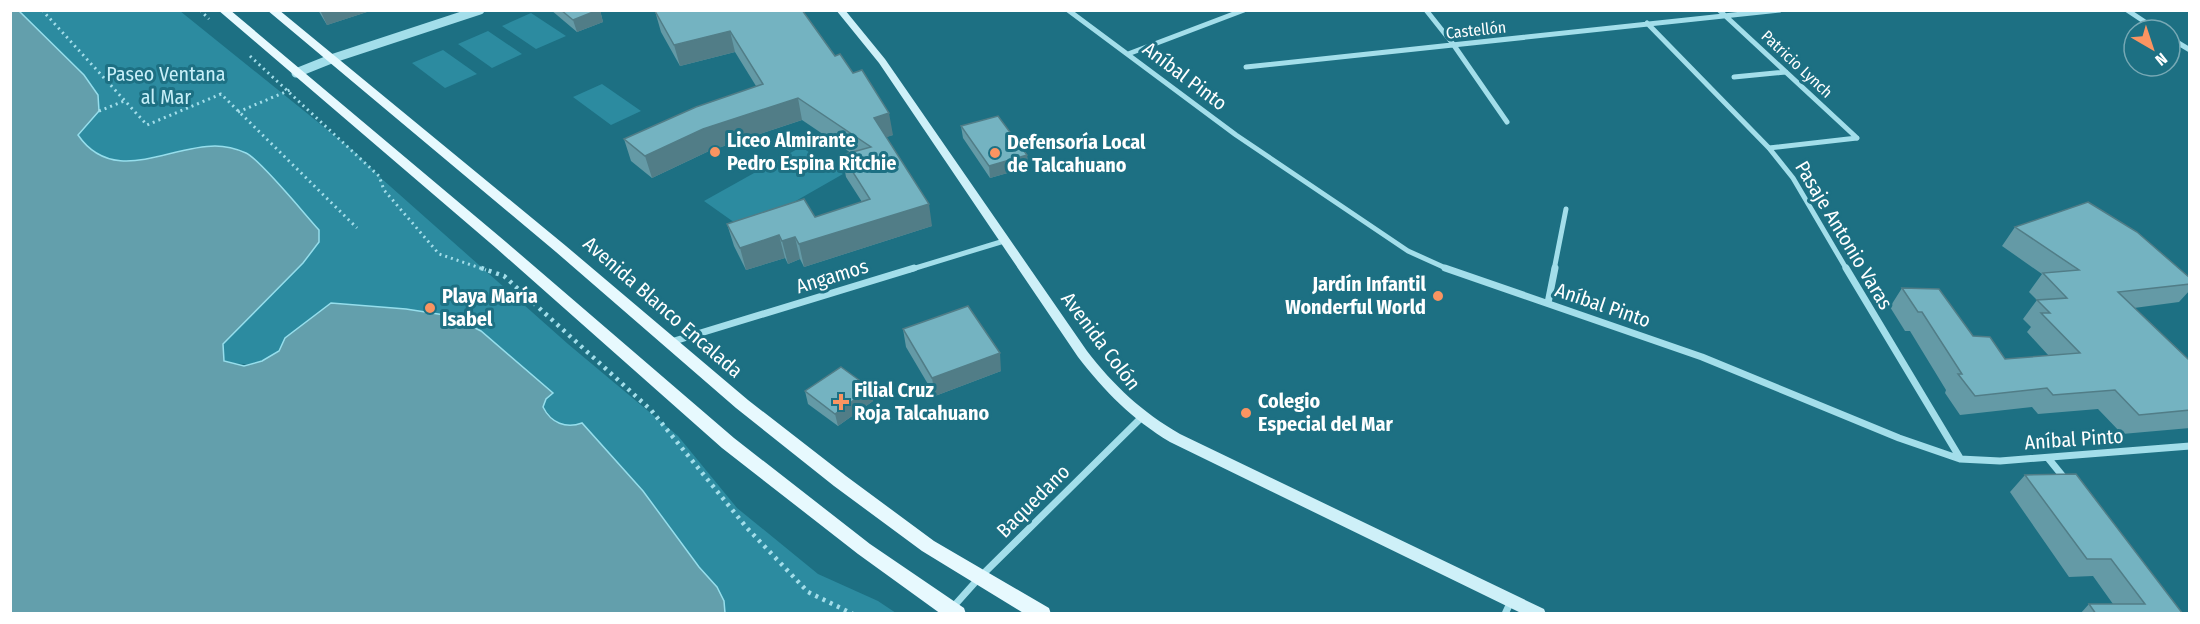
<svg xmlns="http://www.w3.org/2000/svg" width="2200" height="624" viewBox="0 0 2200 624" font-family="'Fira Sans Condensed',sans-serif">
  <rect width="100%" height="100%" fill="#1d7083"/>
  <path fill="#2c8ba0" d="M19,11H180L355,152L382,179L568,344L678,436L737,508L818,574L878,601L896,613H725L724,601L717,587L699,567L643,491L615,462L572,427L556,423L543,407L546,399L552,393L482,333L280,351C258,364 249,367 224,361L222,344L303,263L319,242V230L249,154L189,149L130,162L106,158L87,147L78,135L99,111L84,75Z
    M531,13L566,36L536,49L502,26Z
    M488,31L522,54L492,68L458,44Z
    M443,50L477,74L445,88L412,63Z
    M602,84L641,111L611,125L573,97Z
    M801,147L843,174L745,230L704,201Z"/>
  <path fill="#639fac" stroke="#96deec" stroke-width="1.5" d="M10,11H19L84,75L98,95L99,111L78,135C113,186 168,146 215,146C225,146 237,149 246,153C260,159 306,216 319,230V242L303,263L223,344L224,361L244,366L262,361L279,351L285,338L331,303L406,309L451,316L481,331L553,393L546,399L543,407C551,423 566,429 582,423L643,491L699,567L717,587L724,601L725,613H11Z"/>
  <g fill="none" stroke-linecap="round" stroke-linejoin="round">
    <path stroke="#a3deea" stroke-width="3" stroke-dasharray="2 4" stroke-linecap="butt" d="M42,10L147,125L221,94L357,228
      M200,10L209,19
      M250,56L379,176L384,190L439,254L486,270
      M99,111L124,101
      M238,112L290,90"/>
    <path stroke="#a3deea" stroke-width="4.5" stroke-dasharray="3 5" stroke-linecap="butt" d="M481,268L504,276L651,410L747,528L808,592L853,614"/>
    <path stroke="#a3deea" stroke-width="5" d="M1068,10L1236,135L1408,251L1450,270
      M1426,10L1453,44L1507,122
      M1719,10L1857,138
      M2127,10L2157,30
      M1647,23L1769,148L1793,178L1847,270
      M2170,38L2190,50
      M1128,54L1244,10
      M1246,67L1780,10
      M1734,77L1786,72
      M1769,148L1857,138
      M909,270L1004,241
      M1554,270L1566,209"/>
    <path stroke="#a3deea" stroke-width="7" d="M1445,268L1702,357L1899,438L1960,459L2000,461L2190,446
      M1846,268L1960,458
      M1548,303L1555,268
      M671,342L914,268
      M2048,458L2065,479
      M953,607L979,578L1141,418
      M1505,614L1511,601"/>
    <path stroke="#a3deea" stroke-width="9" d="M296,73L331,59L480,10"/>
    <path fill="#cef0f8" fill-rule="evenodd" d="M836,10H845L885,59L1087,351C1114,386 1142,412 1180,434L1544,609L1546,614H1523L1170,442C1132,419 1105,392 1078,357L879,63Z"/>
    <path fill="#e7f9fe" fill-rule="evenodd" d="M218,10H230L506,242L734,438L870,544L964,608L966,614H941L858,554L722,448L496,248Z
      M267,10H279L566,246L748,400L846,476L934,541L1049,608L1051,614H1025L922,551L834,486L736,408L556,252Z"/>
  </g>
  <path fill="#649aa6" d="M318,10H373L327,25Z
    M551,10H600L603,22L577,32Z
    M802,10L893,135L886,137L932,226L804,267L800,259L788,264L785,258L746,270L734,246L727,224L815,217L862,202L846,177L842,155L851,153L802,120L709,151L652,178L631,161L624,139L756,86L735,52L680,66L661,32L655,11Z
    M961,126L1027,155L1028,167L990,178L963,138Z
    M2015,227L2190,277V290L2179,302L2134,308L2188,359H2190V428L2122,434L2098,409L2038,414L2032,407L1960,415L1945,393L1946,390L1910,331H1905L1890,307L1902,288L1973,336L2005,359L2049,356L2027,332L2031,327L2023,319L2037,300L2029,292L2042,274L2002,246Z
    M903,329L1001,371L935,396L906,347Z
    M870,388L873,401L838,426L808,404L805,391Z
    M2025,475L2183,614H2080L2089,604H2113L2093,576L2069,577L2010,492Z"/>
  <path fill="#517d87" d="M320,10H373L327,25Z
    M598,10H600L603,22L577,32L573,20Z
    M730,31L735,52L680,66L674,45Z
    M798,98L802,120L709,151L652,178L645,156L703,129Z
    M889,113L893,135L878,140L874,118Z
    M1027,155L1028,167L990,178L989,166Z
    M929,204L932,226L804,267L799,244Z
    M779,235L785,258L746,270L740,248Z
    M795,237L800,259L788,264L782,241Z
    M1000,353L1001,371L935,396L932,378Z
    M870,388L873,401L838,426L835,414Z"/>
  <path fill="#74b3c1" stroke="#517d87" stroke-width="1.5" d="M561,10H598L573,20Z
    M657,10H802L835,56L840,54L853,73L862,70L889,113L874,118L929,204L799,244L795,237L782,241L779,235L740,248L727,224L804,199L815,217L870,199L842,155L871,147L798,98L703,129L645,156L624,139L696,107L763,84L730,31L674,45L655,11Z
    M998,116L1027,155L989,166L961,126Z
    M2088,202L2137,232L2190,278V284L2118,292L2188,359H2190V410L2139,415L2115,390L2053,395L2047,388L1975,396L1958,374H1962L1922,312H1918L1902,288L1939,289L1973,336L1990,337L2005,359L2080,353L2041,313H2050L2037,300L2067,298L2043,273L2079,270L2015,227Z
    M968,306L1000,353L932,378L903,329Z
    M841,367L870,388L835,414L805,391Z
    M2076,474L2183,614H2096L2089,604H2145L2111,559H2087L2025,475Z"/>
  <g fill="#fa9461" stroke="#1d7083" stroke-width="2">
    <circle cx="715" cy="152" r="6"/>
    <circle cx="995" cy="153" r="6"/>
    <circle cx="1438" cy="296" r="6"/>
    <circle cx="430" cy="308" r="6"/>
    <path d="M838 393h6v6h6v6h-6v6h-6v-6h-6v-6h6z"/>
    <circle cx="1246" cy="413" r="6"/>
  </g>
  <g text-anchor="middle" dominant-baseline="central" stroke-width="6" stroke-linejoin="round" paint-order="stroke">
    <g font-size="16" fill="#fff" stroke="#1d7083">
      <text transform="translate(1476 30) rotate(-6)">Castellón</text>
      <text transform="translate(1797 64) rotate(43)">Patricio Lynch</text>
    </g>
    <g font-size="20" fill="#c7eff8" stroke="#1d7083">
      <text x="166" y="74">Paseo Ventana<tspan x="166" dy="23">al Mar</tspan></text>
    </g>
    <g font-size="20" fill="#fff" stroke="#1d7083">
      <text transform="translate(1185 76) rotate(37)">Aníbal Pinto</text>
      <text transform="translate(1844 235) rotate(59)">Pasaje Antonio Varas</text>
      <text transform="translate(832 276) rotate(-17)">Angamos</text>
      <text transform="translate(1603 305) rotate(19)">Aníbal Pinto</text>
      <text transform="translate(663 307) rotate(41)">Avenida Blanco Encalada</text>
      <text transform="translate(1101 341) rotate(53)">Avenida Colón</text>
      <text transform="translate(2074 439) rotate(-4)">Aníbal Pinto</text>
      <text transform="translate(1033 501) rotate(-45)">Baquedano</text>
    </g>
    <g font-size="20" font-weight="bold" fill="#fff" stroke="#1d7083" text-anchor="start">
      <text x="727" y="140">Liceo Almirante<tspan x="727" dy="23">Pedro Espina Ritchie</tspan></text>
      <text x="1007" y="142">Defensoría Local<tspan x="1007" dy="23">de Talcahuano</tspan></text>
      <text x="1426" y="284" text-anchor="end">Jardín Infantil<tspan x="1426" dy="23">Wonderful World</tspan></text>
      <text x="442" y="296">Playa María<tspan x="442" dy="23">Isabel</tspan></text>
      <text x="854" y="390">Filial Cruz<tspan x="854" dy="23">Roja Talcahuano</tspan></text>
      <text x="1258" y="401">Colegio<tspan x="1258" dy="23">Especial del Mar</tspan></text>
    </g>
  </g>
  <rect width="2200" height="624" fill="none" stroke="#ffffff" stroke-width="24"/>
  <g transform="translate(2152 48) rotate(141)"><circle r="28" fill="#1d7083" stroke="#77a9b5" stroke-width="1.5"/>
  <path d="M0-4.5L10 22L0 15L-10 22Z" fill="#fa9461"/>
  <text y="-9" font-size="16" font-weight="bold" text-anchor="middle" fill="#ffffff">N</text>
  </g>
</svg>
